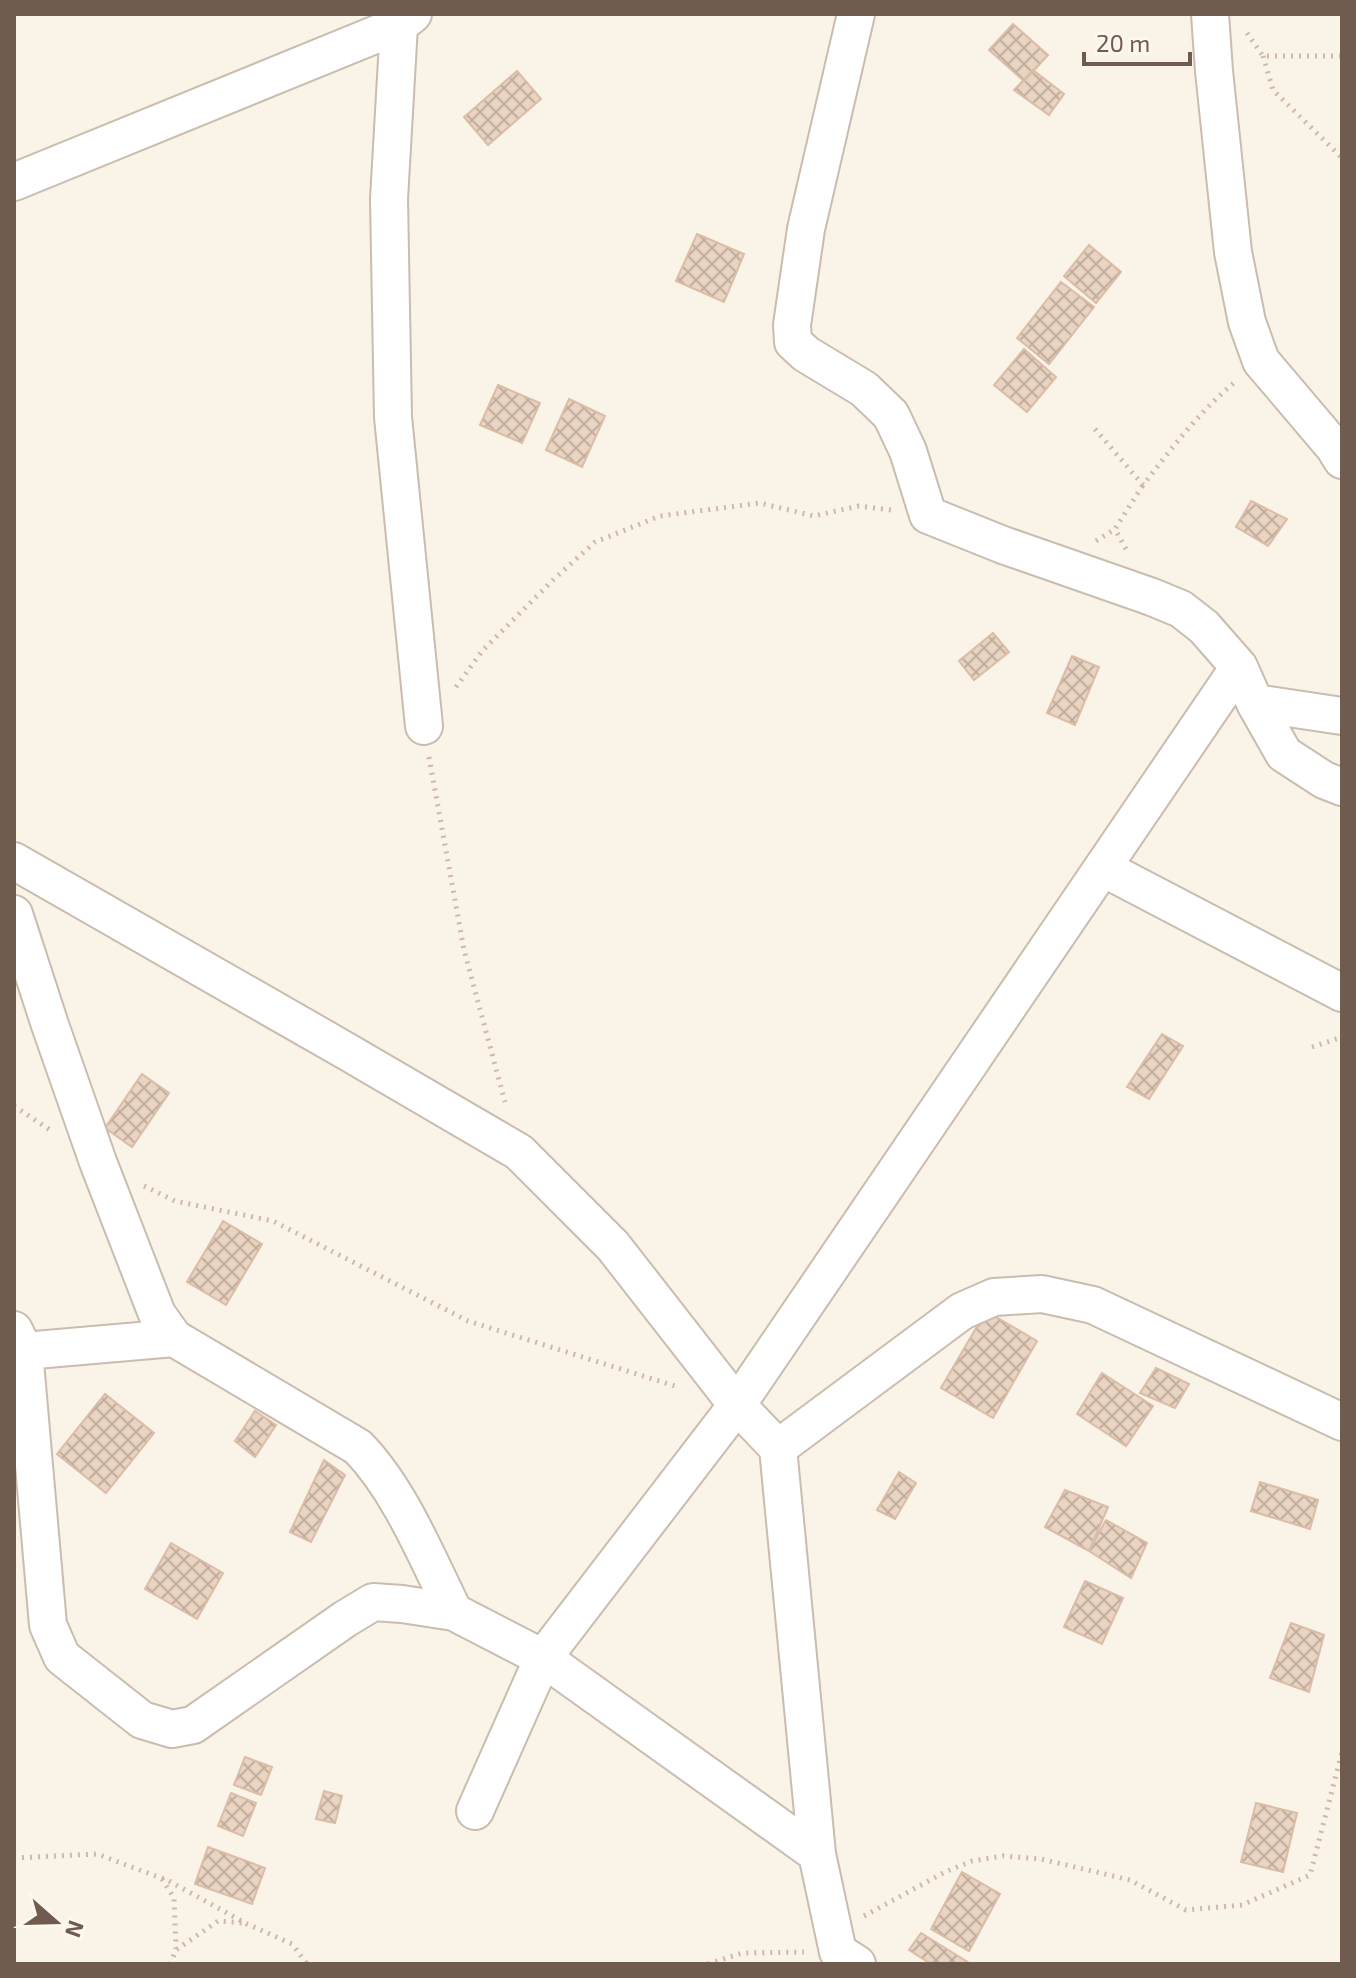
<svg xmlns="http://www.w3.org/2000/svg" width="1356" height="1978" viewBox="0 0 1356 1978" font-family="'Exo 2',sans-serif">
  <defs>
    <pattern id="building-cross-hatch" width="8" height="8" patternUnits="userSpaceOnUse" patternTransform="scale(2)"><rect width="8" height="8" fill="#e9d3c1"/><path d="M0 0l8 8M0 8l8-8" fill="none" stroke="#c1ae9f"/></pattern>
  </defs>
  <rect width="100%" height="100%" fill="#f9f3e8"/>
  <path fill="url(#building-cross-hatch)" stroke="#dbbca6" stroke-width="2" d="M1013,24L1048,55L1024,81L989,50Z
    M1033,70L1064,94L1049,115L1014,90Z
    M517,71L541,99L488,145L464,117Z
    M697,234L744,254L724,302L676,281Z
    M1089,245L1121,272L1096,303L1064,276Z
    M1061,282L1094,307L1049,364L1017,338Z
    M1024,349L1056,377L1027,412L994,385Z
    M498,385L540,403L522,443L480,425Z
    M569,399L605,416L582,467L546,450Z
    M1251,501L1287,519L1268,546L1236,527Z
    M993,633L1009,652L974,680L959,661Z
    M1072,656L1099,667L1075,725L1047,713Z
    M1162,1034L1183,1046L1149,1099L1127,1087Z
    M142,1074L169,1093L132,1147L105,1128Z
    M223,1221L262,1244L226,1305L187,1282Z
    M986,1311L1037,1341L993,1418L941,1388Z
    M1156,1368L1189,1384L1175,1408L1140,1393Z
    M1102,1373L1153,1406L1126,1446L1077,1414Z
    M105,1394L154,1433L106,1493L57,1454Z
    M255,1411L276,1425L255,1457L235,1441Z
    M324,1460L345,1475L311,1542L290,1532Z
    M899,1472L916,1483L895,1519L877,1510Z
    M1260,1482L1318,1500L1310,1529L1251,1511Z
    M1065,1490L1108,1507L1089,1551L1045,1527Z
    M1106,1520L1147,1543L1131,1578L1089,1551Z
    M171,1543L223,1573L197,1619L145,1589Z
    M1085,1581L1123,1598L1102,1644L1064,1627Z
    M1291,1623L1324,1635L1309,1692L1270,1678Z
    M245,1757L272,1767L261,1795L234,1785Z
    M324,1791L342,1796L335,1823L316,1819Z
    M231,1793L256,1803L243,1836L218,1826Z
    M1256,1803L1297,1813L1283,1872L1241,1862Z
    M208,1847L265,1868L252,1904L195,1884Z
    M962,1872L1000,1894L969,1951L931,1929Z
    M921,1933L971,1964H931L909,1950Z"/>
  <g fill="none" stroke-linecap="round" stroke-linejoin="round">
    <g stroke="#cabcaf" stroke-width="40">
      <path id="street" d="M856,14L806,229L792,325L793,342L806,354L864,389L891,415L908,451L928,515L1003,545L1152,597L1181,609L1204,627L1239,667L1255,703L1284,754L1324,780L1342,787
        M1210,14L1214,71L1233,252L1247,322L1261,361L1334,447L1342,460
        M399,25L389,199L393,417L424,726
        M14,182L399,25L413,14
        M1255,703L1342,716
        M14,861L346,1051L519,1152L613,1246L737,1405L778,1448L817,1854L838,1952L857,1964
        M1103,868L1342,993
        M14,914L50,1025L98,1162L157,1314L174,1338L358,1447C400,1490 427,1558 454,1612
        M14,1330L24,1351L48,1625L62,1657L142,1720L172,1729L193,1725L345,1619L373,1602L402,1604L454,1612L543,1658L817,1854
        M24,1351L174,1338
        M778,1448L962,1311L994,1297L1042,1294L1093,1305L1342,1422
        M475,1811L543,1658L737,1405L1239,667"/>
    </g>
    <path stroke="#d0b8a6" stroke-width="5" stroke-dasharray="2 6" stroke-linecap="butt" d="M1247,33L1263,56H1342
      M1263,56L1273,90L1342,158
      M1095,429L1143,485C1172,448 1199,412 1236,381
      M1096,541L1115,529
      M1126,549L1115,529L1143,485
      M456,687L483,650L554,579L595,542L660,516L760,503L814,516L859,506L891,510
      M429,757L464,950L505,1102
      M1312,1047L1342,1037
      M14,1106L50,1130
      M144,1186L175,1201L273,1221L468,1321L678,1387
      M14,1858L97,1854L169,1881L247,1924L292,1944L307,1964
      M162,1879L174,1898L176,1949
      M864,1916L945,1872L972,1861L1003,1856L1041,1859L1130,1880L1186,1910L1242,1905L1310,1875L1342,1752
      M170,1964L176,1950L218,1921L243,1923
      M708,1964L742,1953L804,1952"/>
    <use href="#street" stroke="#fff" stroke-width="36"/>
  </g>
  <rect width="1356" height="1978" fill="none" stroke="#705c4f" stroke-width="32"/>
  <g transform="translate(56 1922) rotate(110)" stroke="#fdf7ee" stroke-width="6" paint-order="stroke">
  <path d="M0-6L14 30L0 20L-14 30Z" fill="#705c4f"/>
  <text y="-12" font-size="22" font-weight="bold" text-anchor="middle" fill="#705c4f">N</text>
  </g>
  <path d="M1084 52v12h106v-12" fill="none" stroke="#705c4f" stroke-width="4"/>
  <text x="1096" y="52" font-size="24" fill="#705c4f" stroke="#fdf7ee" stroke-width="6" paint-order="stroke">20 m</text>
</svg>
